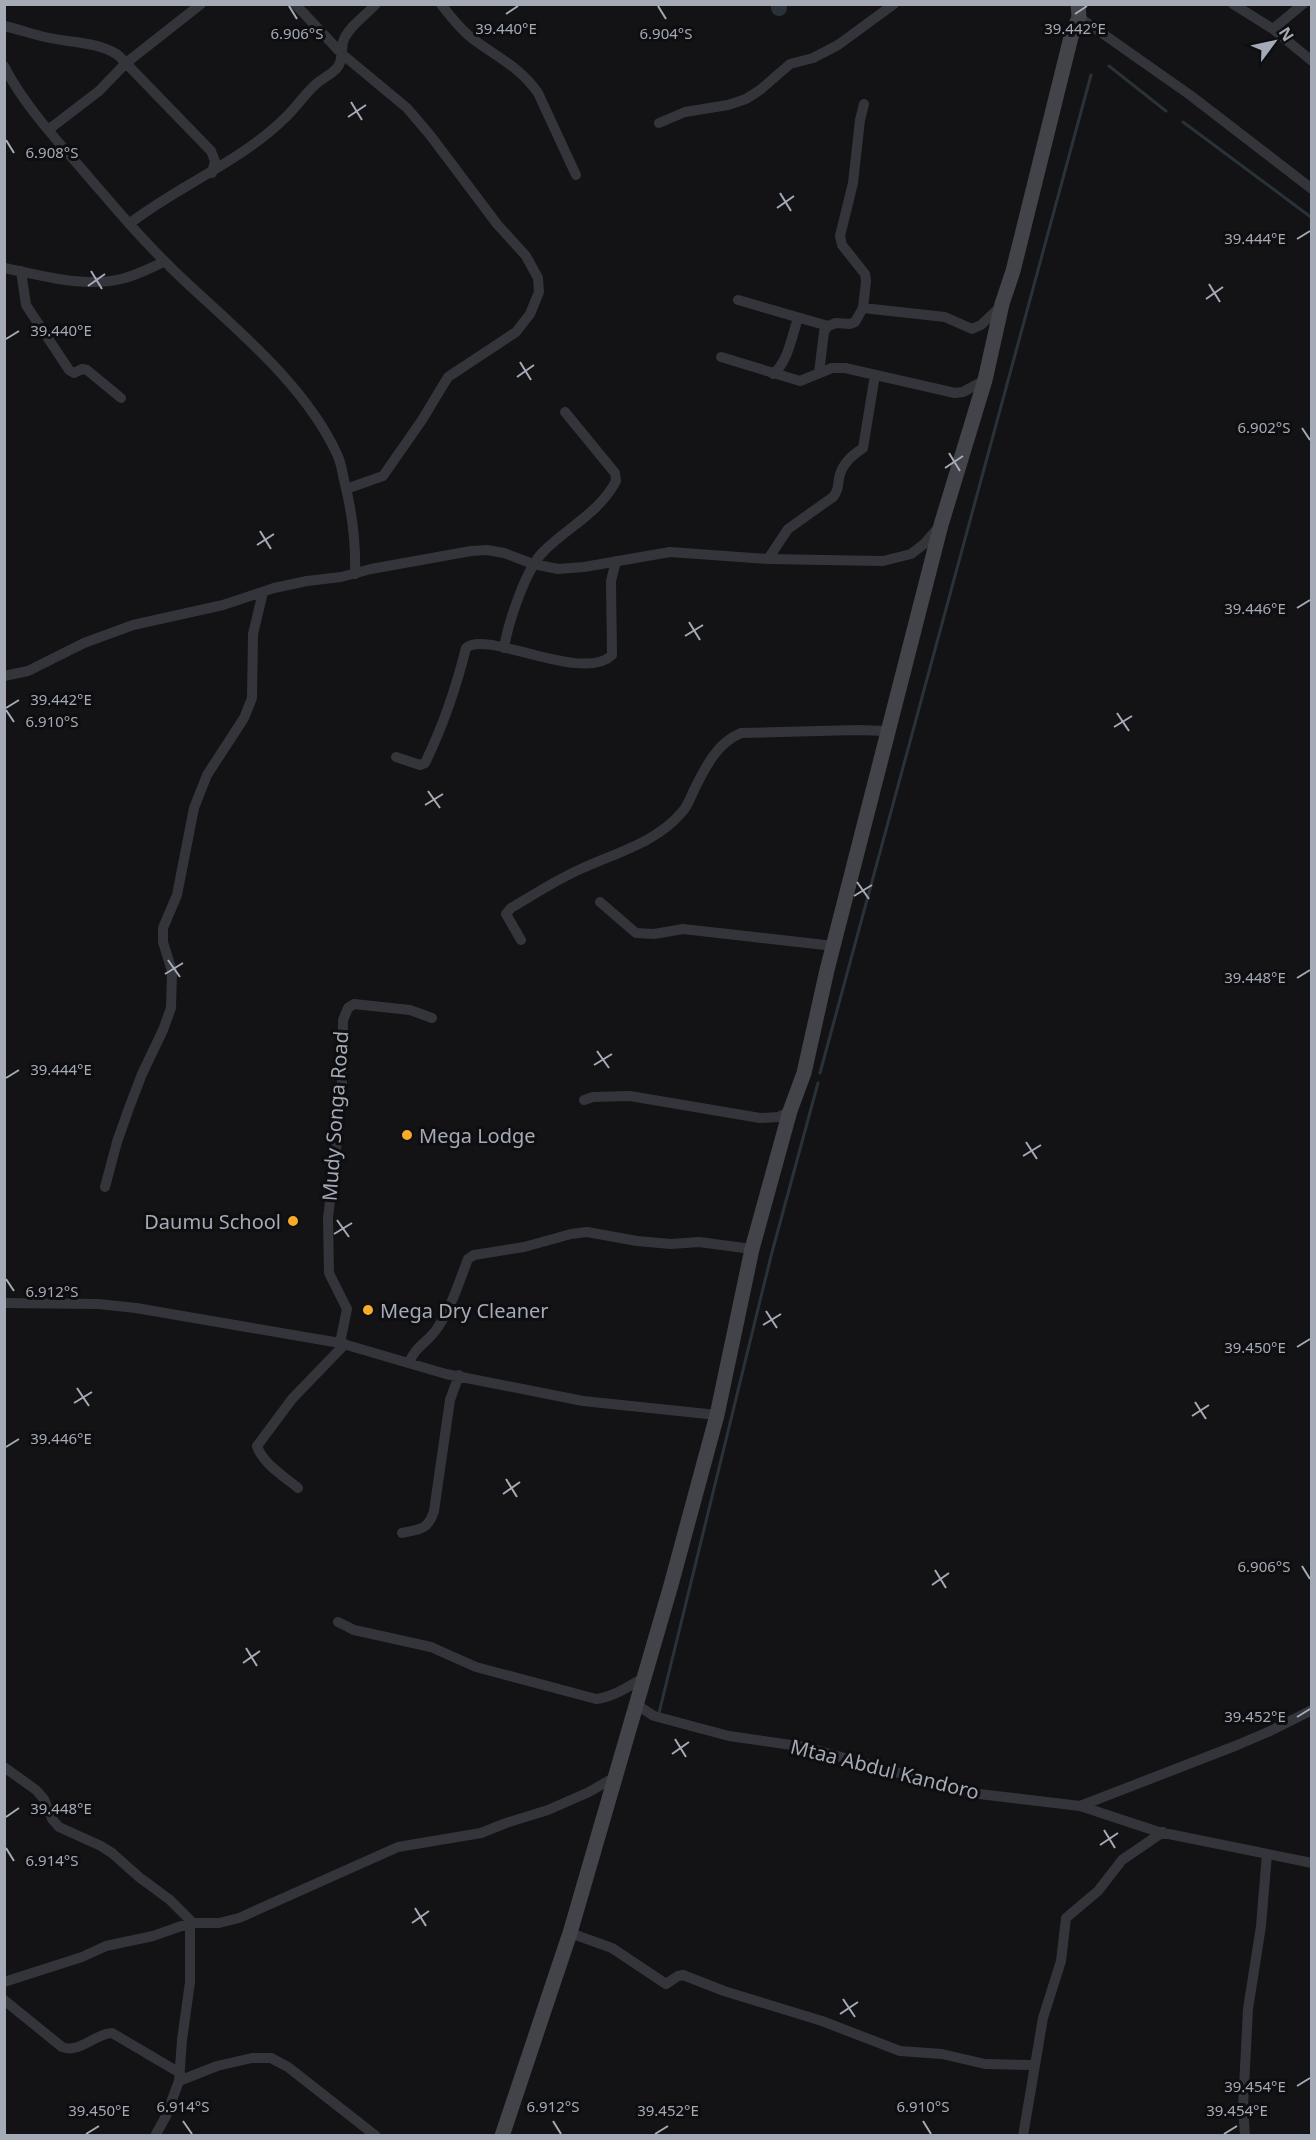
<svg xmlns="http://www.w3.org/2000/svg" width="1316" height="2140" viewBox="0 0 1316 2140" font-family="'Noto Sans',sans-serif">
  <rect width="100%" height="100%" fill="#131315"/>
  <g fill="none" stroke-linecap="round" stroke-linejoin="round">
    <path stroke="#293239" stroke-width="3" d="M1109,66L1166,111
      M1183,122L1312,218
      M820,1073L1091,75
      M659,1713L771,1256L818,1083"/>
    <path stroke="#293239" stroke-width="16" d="M779,4V8"/>
    <path stroke="#34353a" stroke-width="10" d="M295,4L342,54L407,108L430,135L497,224L526,256L538,278L539,292L530,314L516,332L448,377L422,420L383,476L346,489
      M441,4C450,16 461,30 473,39C497,57 520,67 538,93L576,175
      M1233,4L1273,29L1312,61
      M1079,17L1190,95L1312,189
      M4,26C18,29 32,34 45,37C70,43 96,41 118,55L211,151L215,161L212,173
      M1273,29L1303,4
      M4,66C23,103 53,136 80,167C115,208 149,248 188,284C241,333 306,387 337,454C341,462 342,471 344,480C352,511 356,542 355,574
      M659,123L685,112L728,105L746,99L760,90L790,64L813,58L838,45L894,4
      M48,130L99,91L126,63L201,4
      M129,224C179,185 241,162 287,116C297,106 305,94 315,85C321,79 331,75 337,68C343,61 341,51 343,42C347,28 366,15 376,4
      M4,268C42,275 82,288 121,279C135,276 150,268 164,262
      M21,271L26,305L69,370L74,373L82,369L87,370L121,398
      M738,300L828,326
      M863,308L945,317L972,329L981,325L1002,305
      M721,357L800,381L832,368H845L955,393L963,392L985,380
      M819,373L824,332L828,326L836,323L850,324L855,322L863,308L866,281L865,274L842,245L840,236L853,183L860,120L864,104
      M773,374C788,362 792,336 798,318
      M768,559L788,529L833,497C838,491 838,486 839,478C842,464 851,456 863,448L875,375
      M504,648C508,623 526,568 544,551C568,527 600,512 616,481L615,473L565,412
      M4,676L28,671L84,643L133,625L223,605L274,588L307,581L341,577L371,569L471,551L487,550L504,553L533,564L558,569L584,567L670,552L768,559L883,561L911,554L924,544L938,528
      M396,757L420,765L425,763C443,726 456,688 466,648C486,629 583,684 612,655L611,581L616,561
      M600,902L636,933L654,934L683,929L834,946
      M521,940L506,914L511,908C535,894 559,878 583,868C618,852 657,842 682,812C687,807 690,799 693,792C704,770 716,743 741,733L857,730L889,731
      M584,1100L593,1097L630,1096L760,1118L779,1117L790,1111
      M105,1187L117,1142L129,1108L142,1074L163,1030L171,1008L172,971L163,942V928L177,895L194,808L207,775L244,718L252,698L253,634L263,592
      M4,1303L98,1304L136,1308L340,1343L446,1374L583,1401L717,1415
      M340,1343L347,1309L329,1273L328,1218L335,1161L342,1083L343,1020L348,1008L354,1004L410,1010L432,1018
      M409,1363C415,1346 429,1342 438,1327C452,1306 459,1282 468,1259L474,1255L524,1247L571,1234L587,1232L637,1241L671,1244L699,1242L752,1249
      M298,1488C285,1477 262,1463 257,1446L292,1399L345,1344
      M402,1533C420,1529 428,1530 434,1511L450,1400L459,1375
      M338,1622L354,1630L431,1647L476,1667L596,1699C614,1697 629,1686 645,1677
      M637,1705L654,1716L729,1736L805,1747L971,1793L1080,1806L1159,1832L1312,1863
      M4,1767L36,1790L44,1799L52,1819L59,1827L101,1846L112,1853L139,1877L170,1900L190,1920V1982L182,2040L179,2081L166,2116L155,2136
      M1080,1806L1235,1746L1268,1732L1312,1710
      M570,1933L612,1948L666,1984L678,1976L683,1975L724,1991L822,2021L900,2051L942,2054L985,2064L1034,2065
      M4,1982L82,1957L106,1946L153,1936L190,1923H219L239,1918L398,1847L481,1833L506,1823L548,1810L589,1792L615,1777
      M4,2000L62,2047C79,2054 96,2033 112,2033L180,2073
      M179,2081L217,2066L252,2058H271L288,2067L376,2136
      M1023,2136L1043,2018L1061,1961L1066,1918L1098,1891L1122,1860L1163,1832
      M1245,2136L1243,2107L1248,2009L1261,1926L1267,1854"/>
    <path stroke="#42444a" stroke-width="15" d="M502,2136L570,1933L671,1585L717,1415L752,1249L790,1111L804,1073L827,970L941,525L985,380L1002,304L1013,271L1071,37L1079,17L1078,4"/>
  </g>
  <path fill="none" stroke="#a4aab6" stroke-width="2" d="M289,6L297,19M658,6L666,19M506,14L518,6M1075,14L1087,6M351,102L362,120M348,117L366,105M6,140L14,153M780,193L791,211M777,208L794,196M1297,239L1310,231M91,271L102,289M1209,284L1220,302M88,286L105,274M1206,299L1223,287M6,339L19,331M520,362L531,380M517,377L534,365M1302,428L1310,440M949,453L960,471M945,468L963,456M260,531L271,549M257,545L274,534M1297,608L1310,600M689,622L700,640M685,636L703,625M6,708L19,700M6,710L14,722M1117,713L1129,731M1114,727L1132,716M428,791L440,808M425,805L443,794M857,882L869,899M854,896L872,885M168,960L180,977M165,974L183,963M1297,978L1310,970M597,1051L609,1068M594,1065L612,1054M6,1078L19,1070M1026,1142L1037,1159M1023,1156L1041,1145M337,1220L349,1237M334,1234L352,1223M6,1279L14,1291M766,1311L777,1328M763,1325L781,1314M1297,1347L1310,1339M77,1388L89,1406M1195,1402L1206,1419M74,1403L92,1392M1192,1416L1209,1405M6,1447L19,1439M506,1479L517,1497M503,1494L520,1482M1302,1566L1310,1579M935,1570L946,1588M932,1585L949,1573M246,1648L257,1666M243,1663L260,1651M1297,1717L1310,1709M675,1739L686,1757M672,1754L689,1742M6,1817L19,1808M1104,1830L1115,1848M1100,1845L1118,1833M6,1848L14,1861M415,1908L426,1926M412,1923L429,1911M843,1999L855,2017M840,2014L858,2002M1297,2086L1310,2078M183,2121L192,2134M553,2121L561,2134M923,2121L931,2134M86,2134L99,2126M655,2134L668,2126M1224,2134L1237,2126"/>
  <g fill="#f6ab2a" stroke="#0e0e10" stroke-width="2">
    <circle cx="407" cy="1135" r="6"/>
    <circle cx="293" cy="1221" r="6"/>
    <circle cx="368" cy="1310" r="6"/>
  </g>
  <g text-anchor="middle" dominant-baseline="central" stroke-width="6" stroke-linejoin="round" paint-order="stroke">
    <g font-size="20" fill="#a4aab6" stroke="#0e0e10">
      <text transform="translate(335 1116) rotate(-86)">Mudy Songa Road</text>
      <text transform="translate(885 1769) rotate(14)">Mtaa Abdul Kandoro</text>
    </g>
    <g font-size="20" fill="#a4aab6" stroke="#0e0e10" text-anchor="start">
      <text x="419" y="1135">Mega Lodge</text>
      <text x="281" y="1221" text-anchor="end">Daumu School</text>
      <text x="380" y="1310">Mega Dry Cleaner</text>
    </g>
  </g>
  <g font-size="15" text-anchor="middle" fill="#a4aab6" stroke="#0e0e10" stroke-width="6" stroke-linejoin="round" paint-order="stroke">
    <text x="506" y="34">39.440°E</text>
    <text x="1075" y="34">39.442°E</text>
    <text x="297" y="39">6.906°S</text>
    <text x="666" y="39">6.904°S</text>
    <text x="52" y="158">6.908°S</text>
    <text x="1255" y="244">39.444°E</text>
    <text x="61" y="336">39.440°E</text>
    <text x="1264" y="433">6.902°S</text>
    <text x="1255" y="614">39.446°E</text>
    <text x="61" y="705">39.442°E</text>
    <text x="52" y="727">6.910°S</text>
    <text x="1255" y="983">39.448°E</text>
    <text x="61" y="1075">39.444°E</text>
    <text x="52" y="1297">6.912°S</text>
    <text x="1255" y="1353">39.450°E</text>
    <text x="61" y="1444">39.446°E</text>
    <text x="1264" y="1572">6.906°S</text>
    <text x="1255" y="1722">39.452°E</text>
    <text x="61" y="1814">39.448°E</text>
    <text x="52" y="1866">6.914°S</text>
    <text x="1255" y="2092">39.454°E</text>
    <text x="183" y="2112">6.914°S</text>
    <text x="553" y="2112">6.912°S</text>
    <text x="923" y="2112">6.910°S</text>
    <text x="99" y="2116">39.450°E</text>
    <text x="668" y="2116">39.452°E</text>
    <text x="1237" y="2116">39.454°E</text>
  </g>
  <rect width="1316" height="2140" fill="none" stroke="#a4aab6" stroke-width="12"/>
  <g transform="translate(1274 42) rotate(57)" stroke="#0e0e10" stroke-width="4.5" paint-order="stroke">
  <path d="M0-4.5L10 22L0 15L-10 22Z" fill="#a4aab6"/>
  <text y="-9" font-size="16" font-weight="bold" text-anchor="middle" fill="#a4aab6">N</text>
  </g>
</svg>
